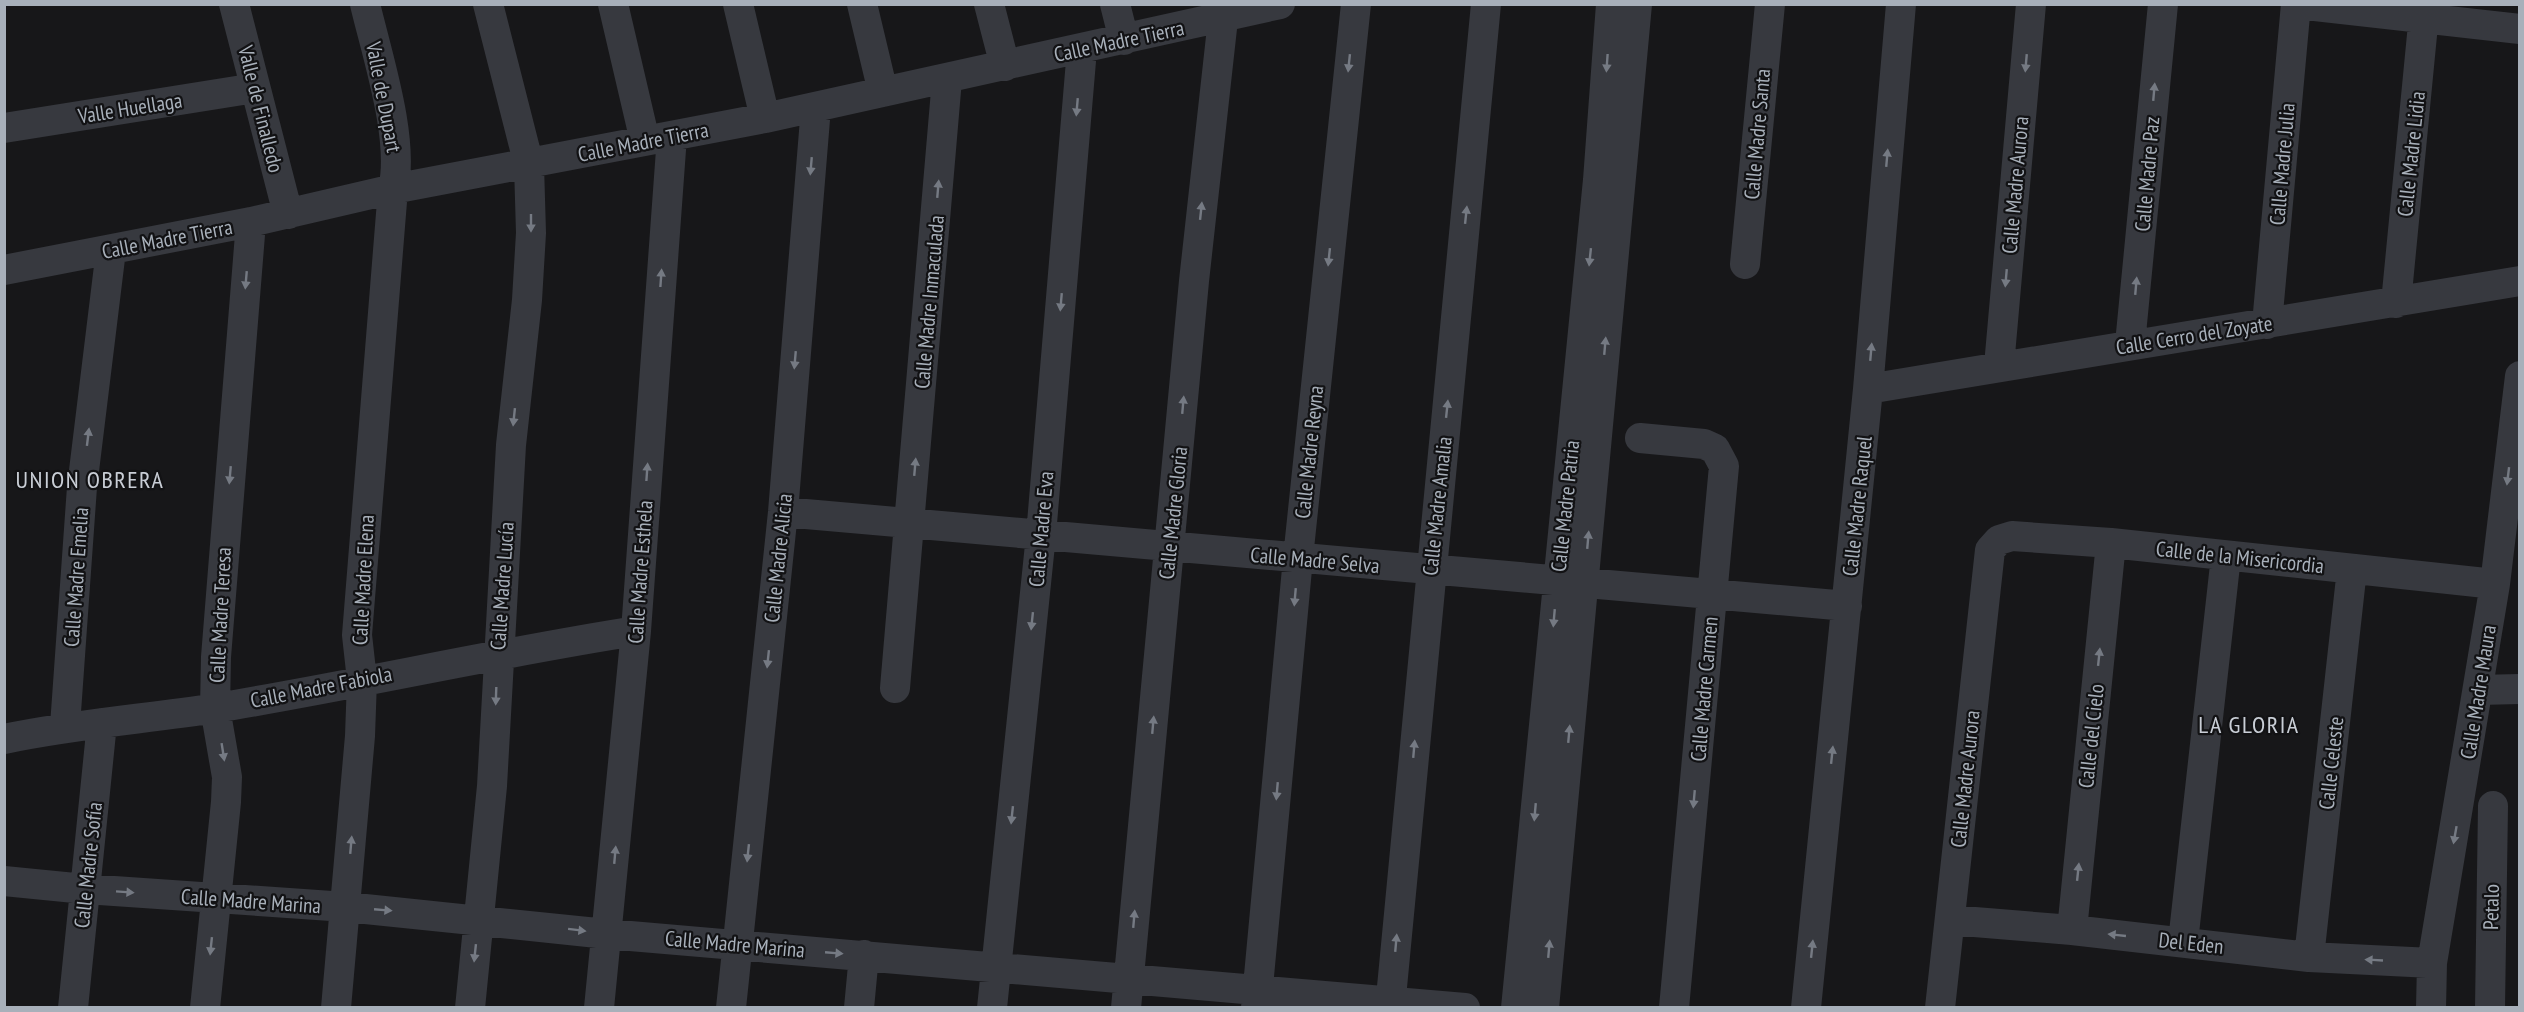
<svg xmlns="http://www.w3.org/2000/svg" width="2524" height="1012" viewBox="0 0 2524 1012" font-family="'PT Sans Narrow',sans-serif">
  <rect width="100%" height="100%" fill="#171719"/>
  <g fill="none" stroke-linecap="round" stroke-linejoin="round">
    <path stroke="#37393f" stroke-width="30" d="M234,4L288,214
      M613,4L645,141
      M738,4L765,118
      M862,4L883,92
      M989,4L1005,66
      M1115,4L1124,40
      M2297,4L2520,29
      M4,128L255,88
      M1745,264L1770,4
      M4,270L251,222L393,189L765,118L1280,4
      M2396,303L2425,4
      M2267,324L2296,4
      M2130,344L2163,4
      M1999,366L2031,4
      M1868,389L2520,281
      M1640,438L1704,444L1715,449L1724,466L1674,1008
      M783,512L1847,606
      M895,688L947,79
      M2478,690L2520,689
      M65,726L82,487L111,250
      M4,739C74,724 145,719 216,708C356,685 495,653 636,631
      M4,881L85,889L346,907L607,934L1465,1008
      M1950,920L2072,930L2309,957L2432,963
      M2072,930L2111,543
      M2183,942L2226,556
      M2309,957L2352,569
      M73,1008L102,723
      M205,1008L226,802L227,777L215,708L216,657L251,222
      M336,1008L360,736L362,680L357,635L393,189C405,140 377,55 365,4
      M470,1008L492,786L511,445L527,300L531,233L529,165L488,4
      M599,1008L636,631L672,136
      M731,1008L783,512L816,107
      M859,1008L864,955
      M992,1008L1041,535L1082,49
      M1126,1008L1194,281L1223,19
      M1256,1008L1298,558L1356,4
      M1390,1008L1486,4
      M1516,1008L1598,180L1611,4
      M1544,1008L1637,4
      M1806,1008L1868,389L1901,4
      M1940,1008L1990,550L1999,540L2012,536L2111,543L2495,584
      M2431,1008L2432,963L2495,584L2520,376
      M2490,1008L2493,806"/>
  </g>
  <defs><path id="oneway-solid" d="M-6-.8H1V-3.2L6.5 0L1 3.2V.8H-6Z" transform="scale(1.5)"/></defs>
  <g fill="#757a83">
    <use href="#oneway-solid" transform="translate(1349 63) rotate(96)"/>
    <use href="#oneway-solid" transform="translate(1607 63) rotate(94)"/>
    <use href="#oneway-solid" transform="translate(2026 63) rotate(95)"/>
    <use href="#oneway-solid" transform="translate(2154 92) rotate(-85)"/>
    <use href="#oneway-solid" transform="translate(1077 107) rotate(95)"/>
    <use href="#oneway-solid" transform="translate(1887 158) rotate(-85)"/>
    <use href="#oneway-solid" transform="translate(811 166) rotate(95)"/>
    <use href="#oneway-solid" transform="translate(938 189) rotate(-85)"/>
    <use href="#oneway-solid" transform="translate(1201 211) rotate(-84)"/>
    <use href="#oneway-solid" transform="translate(1466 215) rotate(-84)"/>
    <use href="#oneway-solid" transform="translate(531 223) rotate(90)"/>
    <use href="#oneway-solid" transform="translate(1329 257) rotate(96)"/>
    <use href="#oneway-solid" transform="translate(1590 257) rotate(96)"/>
    <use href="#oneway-solid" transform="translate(661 278) rotate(-86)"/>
    <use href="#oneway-solid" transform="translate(2006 278) rotate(95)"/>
    <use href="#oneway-solid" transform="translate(246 280) rotate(95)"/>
    <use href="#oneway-solid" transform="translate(2136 286) rotate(-85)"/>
    <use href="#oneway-solid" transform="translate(1061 302) rotate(95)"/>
    <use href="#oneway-solid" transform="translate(1605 346) rotate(-85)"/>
    <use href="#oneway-solid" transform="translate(1871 352) rotate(-85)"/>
    <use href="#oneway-solid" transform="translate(795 360) rotate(95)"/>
    <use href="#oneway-solid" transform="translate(1183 405) rotate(-85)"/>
    <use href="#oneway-solid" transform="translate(1447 409) rotate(-84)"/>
    <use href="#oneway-solid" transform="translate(514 417) rotate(96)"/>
    <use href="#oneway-solid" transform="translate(88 437) rotate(-83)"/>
    <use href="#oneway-solid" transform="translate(915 467) rotate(-85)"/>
    <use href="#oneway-solid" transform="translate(647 472) rotate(-86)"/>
    <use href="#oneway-solid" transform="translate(230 475) rotate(95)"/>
    <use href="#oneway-solid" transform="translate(2508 476) rotate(97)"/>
    <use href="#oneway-solid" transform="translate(1588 540) rotate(-85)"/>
    <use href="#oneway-solid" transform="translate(1295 597) rotate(95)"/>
    <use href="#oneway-solid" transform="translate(1554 618) rotate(95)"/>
    <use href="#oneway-solid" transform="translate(1032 621) rotate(96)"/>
    <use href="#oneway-solid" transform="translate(2099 657) rotate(-84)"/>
    <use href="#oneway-solid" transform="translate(768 659) rotate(96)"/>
    <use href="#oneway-solid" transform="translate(496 696) rotate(92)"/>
    <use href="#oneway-solid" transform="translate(1153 725) rotate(-85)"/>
    <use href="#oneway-solid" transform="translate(1569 734) rotate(-85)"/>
    <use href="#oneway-solid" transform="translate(1414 749) rotate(-85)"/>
    <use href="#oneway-solid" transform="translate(223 752) rotate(81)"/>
    <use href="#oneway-solid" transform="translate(1832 755) rotate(-84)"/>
    <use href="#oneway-solid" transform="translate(1277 791) rotate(95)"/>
    <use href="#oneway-solid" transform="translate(1694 799) rotate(95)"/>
    <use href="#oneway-solid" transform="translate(1535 812) rotate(95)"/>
    <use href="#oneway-solid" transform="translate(1012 815) rotate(96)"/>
    <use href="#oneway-solid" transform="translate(2455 835) rotate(100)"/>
    <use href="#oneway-solid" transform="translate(351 845) rotate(-85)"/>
    <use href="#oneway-solid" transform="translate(748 853) rotate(96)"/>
    <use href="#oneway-solid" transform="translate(615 855) rotate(-85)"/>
    <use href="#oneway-solid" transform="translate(2078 872) rotate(-84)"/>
    <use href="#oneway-solid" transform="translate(125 892) rotate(4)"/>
    <use href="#oneway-solid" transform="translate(383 910) rotate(5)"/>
    <use href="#oneway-solid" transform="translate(1134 919) rotate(-85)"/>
    <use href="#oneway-solid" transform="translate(577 930) rotate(7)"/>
    <use href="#oneway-solid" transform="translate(2117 935) rotate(-174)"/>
    <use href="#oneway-solid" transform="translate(1396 943) rotate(-85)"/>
    <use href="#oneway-solid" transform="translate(211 946) rotate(96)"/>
    <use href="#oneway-solid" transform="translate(1549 949) rotate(-85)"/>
    <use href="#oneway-solid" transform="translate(1812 949) rotate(-84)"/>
    <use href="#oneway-solid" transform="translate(475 953) rotate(96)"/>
    <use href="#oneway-solid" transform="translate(834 953) rotate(5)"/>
    <use href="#oneway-solid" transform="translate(2374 960) rotate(-177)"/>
  </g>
  <g text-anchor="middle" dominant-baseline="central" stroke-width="4.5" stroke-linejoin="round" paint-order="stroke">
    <g font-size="21" fill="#a8b0ba" stroke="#121214">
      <text transform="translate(1119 41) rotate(-12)">Calle Madre Tierra</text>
      <text transform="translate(384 97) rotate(79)">Valle de Dupart</text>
      <text transform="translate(130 108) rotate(-9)">Valle Huellaga</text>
      <text transform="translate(261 109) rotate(76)">Valle de Finalledo</text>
      <text transform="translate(1757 134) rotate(-85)">Calle Madre Santa</text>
      <text transform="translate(643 142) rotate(-11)">Calle Madre Tierra</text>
      <text transform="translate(2411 154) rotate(-84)">Calle Madre Lidia</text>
      <text transform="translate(2282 164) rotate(-85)">Calle Madre Julia</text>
      <text transform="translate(2147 174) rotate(-85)">Calle Madre Paz</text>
      <text transform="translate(2015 185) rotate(-85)">Calle Madre Aurora</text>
      <text transform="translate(167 239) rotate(-11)">Calle Madre Tierra</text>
      <text transform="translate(929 302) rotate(-85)">Calle Madre Inmaculada</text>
      <text transform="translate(2194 335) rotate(-9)">Calle Cerro del Zoyate</text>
      <text transform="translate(1309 452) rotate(-84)">Calle Madre Reyna</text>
      <text transform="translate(1437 506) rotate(-84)">Calle Madre Amalia</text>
      <text transform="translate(1565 506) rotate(-84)">Calle Madre Patria</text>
      <text transform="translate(1857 506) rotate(-84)">Calle Madre Raquel</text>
      <text transform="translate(1173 513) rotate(-84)">Calle Madre Gloria</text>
      <text transform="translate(1041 529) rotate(-85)">Calle Madre Eva</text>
      <text transform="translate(2240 557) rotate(6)">Calle de la Misericordia</text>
      <text transform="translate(778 558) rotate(-84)">Calle Madre Alicia</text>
      <text transform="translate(1315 560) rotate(5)">Calle Madre Selva</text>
      <text transform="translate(640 572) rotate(-86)">Calle Madre Esthela</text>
      <text transform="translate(76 577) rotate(-86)">Calle Madre Emelia</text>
      <text transform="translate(363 580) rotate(-87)">Calle Madre Elena</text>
      <text transform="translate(502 586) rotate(-86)">Calle Madre Lucía</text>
      <text transform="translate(220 615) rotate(-87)">Calle Madre Teresa</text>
      <text transform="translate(321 687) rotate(-11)">Calle Madre Fabiola</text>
      <text transform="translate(1704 689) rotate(-85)">Calle Madre Carmen</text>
      <text transform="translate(2478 692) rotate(-81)">Calle Madre Maura</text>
      <text transform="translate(2091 736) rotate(-84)">Calle del Cielo</text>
      <text transform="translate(2331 763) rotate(-84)">Calle Celeste</text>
      <text transform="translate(1965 779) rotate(-84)">Calle Madre Aurora</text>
      <text transform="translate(88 865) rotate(-84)">Calle Madre Sofía</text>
      <text transform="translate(251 901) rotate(4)">Calle Madre Marina</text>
      <text transform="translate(2491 907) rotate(-89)">Petalo</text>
      <text transform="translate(2191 943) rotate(6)">Del Eden</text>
      <text transform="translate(735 944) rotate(5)">Calle Madre Marina</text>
    </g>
    <g font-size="24" letter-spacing="1.5" fill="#c9ced6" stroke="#121214">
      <text x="90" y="479">UNION OBRERA</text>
      <text x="2249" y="724">LA GLORIA</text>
    </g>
  </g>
  <rect width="2524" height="1012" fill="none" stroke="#a8b0ba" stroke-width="12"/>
</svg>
